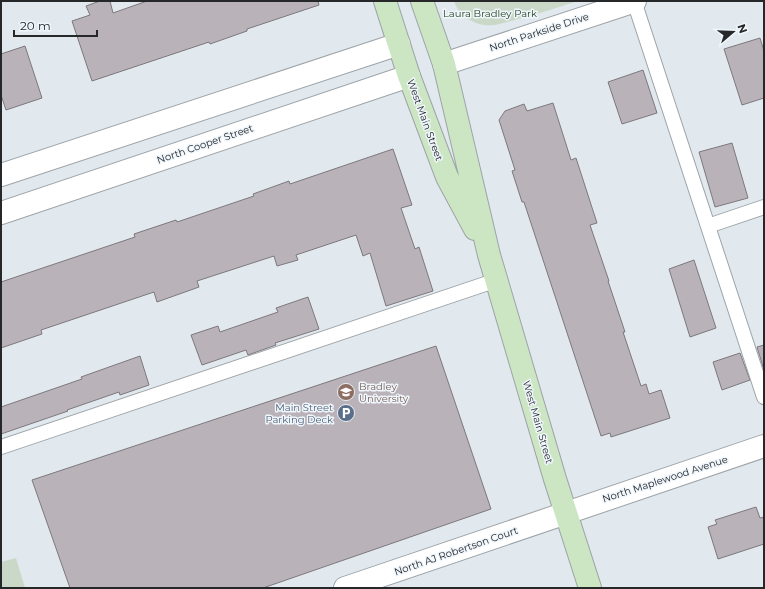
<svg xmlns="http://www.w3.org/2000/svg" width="765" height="589" viewBox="0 0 765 589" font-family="Montserrat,sans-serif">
  <rect width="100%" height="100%" fill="#e1e9ee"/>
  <path fill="#cad8c8" d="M454,1H578C557,8 536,14 515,20C505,22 494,27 484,25C471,23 458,14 454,1Z
    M16,558L25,588H1V562Z"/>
  <path fill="#b9b3b9" stroke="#7d787d" d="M100,1H110L113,13L147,1H318L319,5L247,29V31L210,44L209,42L92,81L72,21L90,15L86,6Z
    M760,38L764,51V98L742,105L724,49Z
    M25,46L42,98L6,110L1,95V54Z
    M643,70L657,113L622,124L608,82Z
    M553,103L571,160L576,158L597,223L590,225L609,281H608L625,332H623L641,386L646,384L649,394L661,390L670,418L611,437L610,433L601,436L524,202H522L512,171L515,170L499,120L505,111L524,104L527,111Z
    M732,143L748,198L715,207L699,152Z
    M393,149L412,205L401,208L415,249L419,247L433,291L386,306L370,253L363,256L356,235L296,255L298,260L277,266L274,256L197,281L199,287L157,302L154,292L41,330L42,334L1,348V282L135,237L134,234L176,220L177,222L254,196L253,194L289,181L290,184Z
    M694,260L716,328L690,337L669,269Z
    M308,297L319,329L275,343L276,345L248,355L246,350L202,365L191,335L218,326L220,332L278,312L276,308Z
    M764,345V370L757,347Z
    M436,346L491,509L263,588H70L32,480Z
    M740,353L750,380L722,390L713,362Z
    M140,356L149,385L120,395L119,392L67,410L68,411L1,434V407L82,379L81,377Z
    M756,507L760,518L764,517V544L718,559L708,527L717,524L715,520Z"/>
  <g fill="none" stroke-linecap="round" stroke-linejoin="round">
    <g stroke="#9da4a9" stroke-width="16">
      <path id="service" d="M634,1L764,397
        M708,226L764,207
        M1,447L497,280"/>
    </g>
    <g stroke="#9da4a9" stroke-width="24">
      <path id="minor" d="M444,64L635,1
        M1,175L399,44
        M1,213L409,76
        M345,588L764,446"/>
    </g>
    <g stroke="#9da4a9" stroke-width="24">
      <path id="secondary" d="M385,1L409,76L447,177L475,229
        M422,1L444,64L489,255L555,479L590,588"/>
    </g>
    <use href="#service" stroke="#fff" stroke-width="14"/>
    <use href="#minor" stroke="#fff" stroke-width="22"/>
    <use href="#secondary" stroke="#cce6c3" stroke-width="22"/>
  </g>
  <defs>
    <g id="university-disc" transform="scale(0.9)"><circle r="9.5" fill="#8d6e63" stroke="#eff6fc"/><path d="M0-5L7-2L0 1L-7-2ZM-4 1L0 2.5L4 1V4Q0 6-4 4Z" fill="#fff"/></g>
    <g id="parking-disc" transform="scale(0.9)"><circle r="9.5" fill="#5c6f8a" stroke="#eff6fc"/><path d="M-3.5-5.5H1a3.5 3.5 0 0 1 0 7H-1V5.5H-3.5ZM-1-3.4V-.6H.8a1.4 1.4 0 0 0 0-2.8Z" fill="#fff"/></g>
  </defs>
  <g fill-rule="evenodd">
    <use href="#university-disc" x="346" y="392"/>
    <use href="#parking-disc" x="346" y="413"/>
  </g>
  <g text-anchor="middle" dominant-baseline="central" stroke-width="3" stroke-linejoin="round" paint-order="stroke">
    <g font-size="10" fill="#1d3d18" stroke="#eff6fc">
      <text x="490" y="13">Laura Bradley Park</text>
    </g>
    <g font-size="10" fill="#252729" stroke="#eff6fc">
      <text transform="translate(539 32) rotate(-18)">North Parkside Drive</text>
      <text transform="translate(425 120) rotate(70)">West Main Street</text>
      <text transform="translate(205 144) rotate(-19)">North Cooper Street</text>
      <text transform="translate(538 422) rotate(74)">West Main Street</text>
      <text transform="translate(665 479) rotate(-18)">North Maplewood Avenue</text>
      <text transform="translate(456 551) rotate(-19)">North AJ Robertson Court</text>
    </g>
    <g font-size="10" fill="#785e54" stroke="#eff6fc" text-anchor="start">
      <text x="359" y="386">Bradley<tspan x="359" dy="12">University</tspan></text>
    </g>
    <g font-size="10" fill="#4e5e75" stroke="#eff6fc" text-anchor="end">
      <text x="333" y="407">Main Street<tspan x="333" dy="12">Parking Deck</tspan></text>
    </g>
  </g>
  <rect width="765" height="589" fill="none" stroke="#252729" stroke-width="4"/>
  <g transform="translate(733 32) rotate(71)" stroke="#eff6fc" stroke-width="3" paint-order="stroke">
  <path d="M0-3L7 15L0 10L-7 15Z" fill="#252729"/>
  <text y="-6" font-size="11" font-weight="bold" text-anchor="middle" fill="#252729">N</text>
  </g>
  <path d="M14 30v6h83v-6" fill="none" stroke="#252729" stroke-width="2"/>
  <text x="20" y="30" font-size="12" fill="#252729" stroke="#eff6fc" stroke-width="3" paint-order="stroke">20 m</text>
</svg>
